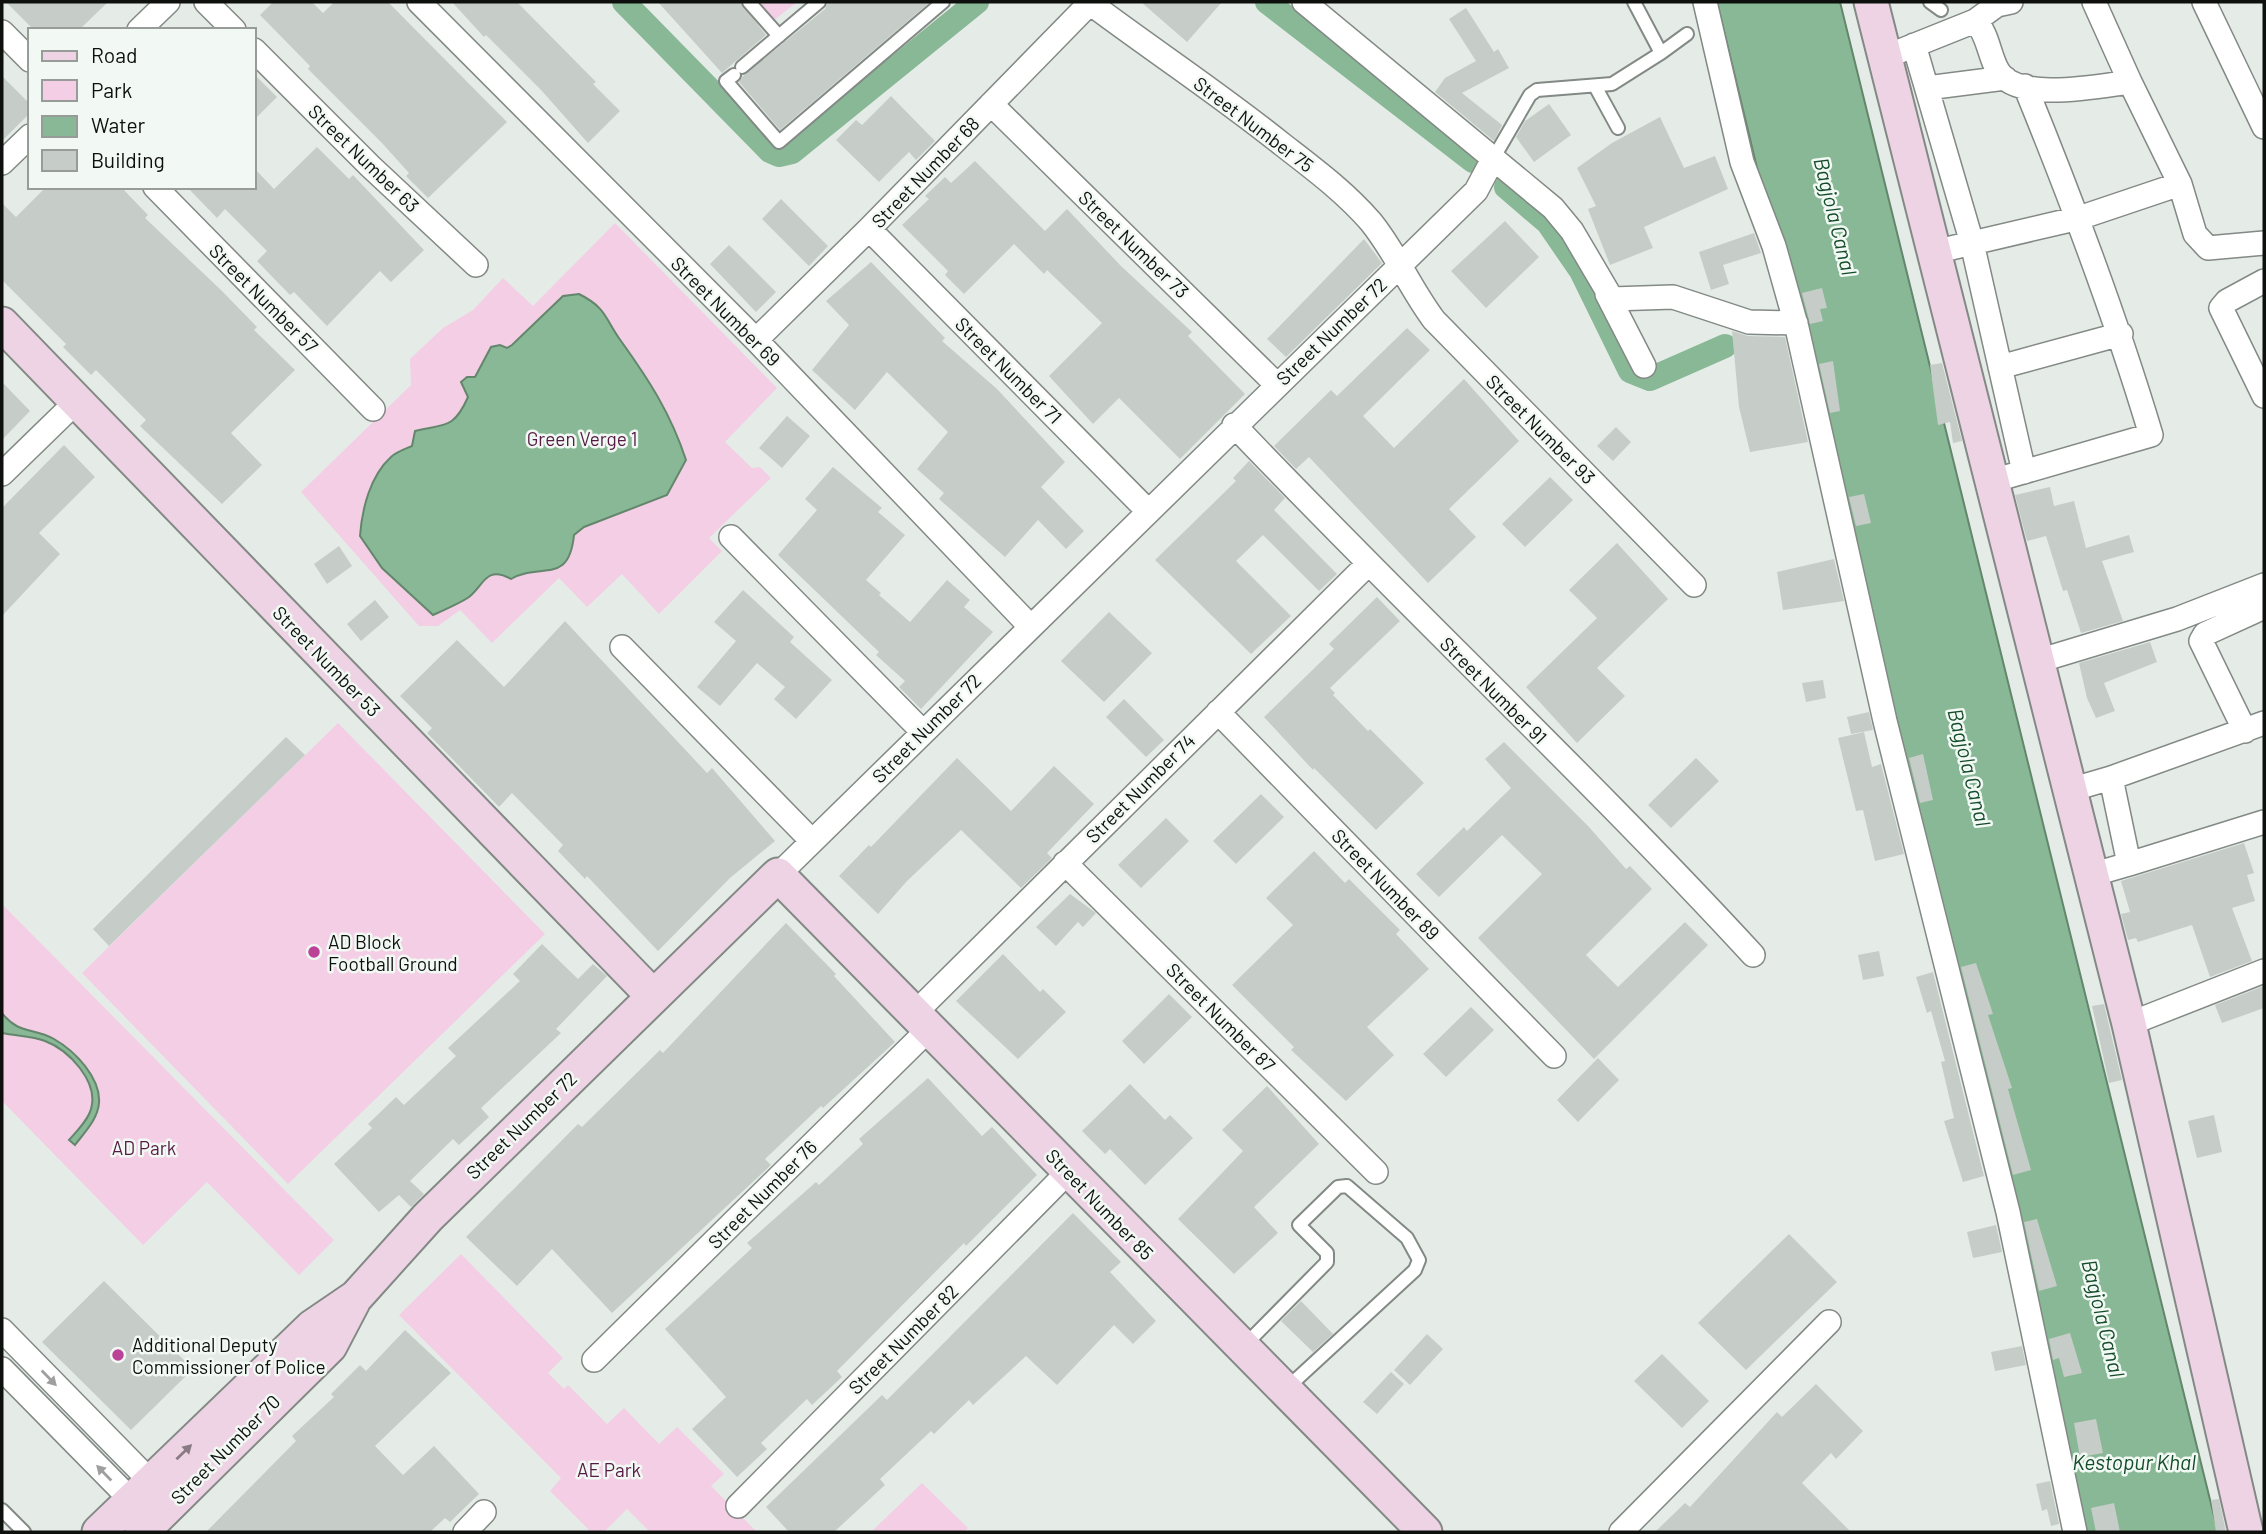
<svg xmlns="http://www.w3.org/2000/svg" width="2266" height="1534" viewBox="0 0 2266 1534" font-family="Barlow,sans-serif">
  <rect width="100%" height="100%" fill="#e5ece7"/>
  <path fill="#f3cee4" d="M759,2H797L774,20Z
    M615,223L777,388L725,442L752,468L760,467L771,478L709,538L722,551L659,614L622,574L587,607L559,578L492,643L460,610L438,626H419L301,492L411,385L410,359L443,328L473,310L503,278L533,306Z
    M338,723L545,934L288,1184L82,973Z
    M2,904L334,1240L299,1275L207,1182L143,1245L2,1101Z
    M461,1254L563,1358L548,1373L564,1389L568,1385L607,1424L624,1408L659,1444L677,1427L724,1474L711,1486L757,1532H650L627,1509L604,1532H591L550,1491L561,1478L399,1315Z
    M922,1483L968,1528L964,1532H871Z"/>
  <path fill="#88b895" stroke="#63866c" stroke-width="2" d="M1717,2H1840L2218,1532H2086Z
    M579,294C607,308 605,319 621,341C649,380 671,414 686,460L667,495L584,527L574,535C569,586 540,562 511,579C486,565 484,585 469,597C464,601 440,612 433,615L382,568L360,536C362,509 370,476 391,457C396,452 405,449 412,446L415,431C445,424 454,429 468,397L461,382L467,377H475L491,347L500,345L507,348L512,345L563,296Z
    M2,1013C19,1035 33,1027 54,1039C75,1051 101,1078 99,1103C98,1119 84,1133 75,1145L69,1140C77,1131 88,1120 91,1109C99,1082 69,1050 45,1041C32,1036 16,1036 2,1033Z"/>
  <g fill="none" stroke-linecap="round" stroke-linejoin="round">
    <path stroke="#88b895" stroke-width="24" d="M624,2L770,151L779,155L792,152L977,2
      M1267,2L1473,161
      M1506,187L1548,223L1581,271L1630,371L1650,379L1725,346"/>
  </g>
  <path fill="#c6cdc8" d="M6,2H108L79,30H34Z
    M273,2H312L323,13L334,2H388L507,122L428,198L406,176L409,173L382,143L308,69L310,66L260,15Z
    M452,2H517L596,82L593,84L620,111L588,143L542,91L486,35L484,37Z
    M658,2H740L766,35L722,73Z
    M828,2H930L780,130L739,82L743,76L825,9Z
    M1141,2H1222L1187,42Z
    M1466,8L1494,52L1498,49L1509,68L1462,93L1502,125L1494,141L1435,92L1445,78L1476,61L1449,19Z
    M254,74L277,97L254,120Z
    M2,76L30,104V113L2,141Z
    M891,96L935,141L916,160L909,152L879,182L836,140L856,120L862,125Z
    M1549,104L1571,135L1534,162L1516,137L1525,121Z
    M1660,117L1684,168L1715,156L1728,189L1644,227L1653,248L1610,265L1588,209L1596,206L1577,168L1612,143Z
    M317,147L349,179L353,175L424,250L391,282L380,271L327,326L294,292L290,295L257,261L267,251L225,209L217,218L187,187H254V168L274,189Z
    M975,161L1045,231L1067,209L1121,266L1192,332L1188,336L1245,394L1180,459L1119,398L1093,424L1049,376L1102,323L1047,270L1044,274L1014,244L964,294L945,275L948,271L902,225L929,199L925,196L945,177L951,183Z
    M46,187H121L148,215L145,218L222,291L257,327L254,330L295,370L231,433L262,465L222,504L140,426L146,420L96,370L91,375L63,347L66,344L2,280V203L16,217Z
    M781,199L828,246L809,266L762,219Z
    M1505,221L1539,257L1486,308L1451,271Z
    M1754,233L1761,253L1723,265L1729,284L1711,290L1699,252Z
    M1364,239L1382,263L1286,357L1267,339Z
    M729,245L776,292L756,312L710,264Z
    M871,262L945,338L942,341L997,389L1065,462L1041,487L1084,531L1066,549L1038,520L1005,557L939,499L944,493L917,469L948,432L887,372L855,410L812,370L849,325L826,301Z
    M1822,288L1827,308L1820,309L1823,321L1810,324L1802,293Z
    M1407,328L1430,350L1363,416L1394,448L1464,379L1519,441L1449,509L1476,537L1428,583L1309,457L1296,469L1274,446L1331,390L1337,396Z
    M1732,331L1748,336L1785,337L1808,442L1750,452L1739,407Z
    M1833,361L1840,411L1830,413L1819,364Z
    M1942,363L1962,441L1953,443L1950,422L1938,425L1930,365Z
    M2,382L30,411L2,440Z
    M787,416L810,436L782,468L759,448Z
    M1616,427L1631,442L1613,461L1597,446Z
    M64,445L95,477L39,533L60,554L2,616V508Z
    M1249,461L1285,498L1274,510L1337,574L1319,591L1263,535L1236,561L1291,616L1251,654L1155,560L1236,481L1233,478Z
    M833,467L882,508L878,512L905,535L866,580L881,593L879,595L910,622L947,580L970,600L964,607L993,632L921,709L899,687L905,681L876,655L879,652L778,555L817,510L805,499Z
    M1550,477L1573,500L1525,547L1502,524Z
    M2050,487L2054,506L2074,501L2086,548L2129,535L2134,552L2102,561L2123,621L2081,633L2067,590L2063,591L2046,536L2027,541L2015,495Z
    M1864,494L1871,523L1856,526L1849,497Z
    M1617,543L1668,599L1597,668L1625,696L1577,743L1526,687L1597,618L1569,590Z
    M339,546L352,566L327,584L314,564Z
    M1834,559L1844,601L1783,610L1777,572Z
    M743,590L794,637L790,642L832,680L796,719L774,699L785,687L757,663L720,706L697,687L736,641L714,622Z
    M1377,597L1400,621L1330,688L1335,693L1333,695L1368,731L1370,729L1424,783L1376,830L1314,768L1313,770L1264,717L1334,649L1329,644Z
    M375,600L389,617L361,641L347,624Z
    M1109,612L1152,653L1104,702L1061,661Z
    M565,621L707,773L712,768L775,841L730,878L658,951L587,876L585,879L558,851L563,845L512,793L499,807L427,733L432,728L400,696L457,640L504,687Z
    M2150,642L2157,662L2104,683L2115,711L2096,718L2087,698L2079,663Z
    M1823,680L1826,698L1806,702L1802,683Z
    M1124,699L1164,740L1146,757L1106,717Z
    M1869,712L1873,730L1851,734L1847,717Z
    M1864,732L1872,767L1881,764L1904,854L1875,861L1863,810L1856,811L1838,738Z
    M286,737L305,755L109,946L93,929Z
    M1504,742L1589,827L1626,869L1630,866L1652,889L1586,955L1618,987L1685,922L1708,945L1594,1059L1478,938L1542,874L1502,835L1439,897L1416,874L1464,827L1467,831L1511,788L1485,759Z
    M1923,754L1933,800L1920,803L1909,758Z
    M957,758L1011,811L1054,766L1094,804L1047,853L1052,858L1021,888L961,830L907,881L878,914L839,876L869,845L871,847Z
    M1696,758L1719,781L1671,828L1648,805Z
    M1261,794L1284,817L1236,864L1213,841Z
    M1166,818L1189,841L1141,888L1118,865Z
    M2244,843L2254,873L2247,875L2255,901L2232,908L2252,961L2210,977L2192,925L2138,942L2136,938L2128,940L2121,914L2130,912L2121,881Z
    M1314,851L1345,883L1349,879L1400,930L1396,934L1429,969L1367,1027L1394,1055L1346,1101L1291,1050L1294,1047L1232,985L1293,925L1266,898Z
    M1070,894L1096,913L1083,927L1078,922L1056,946L1036,927Z
    M786,923L836,974L834,976L895,1042L823,1108L821,1106L765,1159L771,1165L612,1313L552,1249L517,1286L466,1237L578,1124L582,1127L660,1050L663,1053Z
    M542,944L578,979L593,964L607,976L556,1029L561,1033L481,1108L489,1117L459,1145L453,1139L410,1181L424,1194L411,1207L399,1195L379,1212L334,1164L372,1128L368,1124L396,1097L404,1105L456,1056L448,1048L520,981L513,974Z
    M1879,951L1884,976L1863,980L1858,955Z
    M1003,954L1040,992L1043,989L1066,1012L1018,1059L956,1001Z
    M1976,963L1993,1014L1988,1015L2012,1088L2008,1089L2031,1170L2013,1175L1961,967Z
    M1933,972L1984,1176L1963,1182L1944,1121L1954,1118L1941,1062L1945,1061L1931,1011L1927,1013L1916,977Z
    M2264,986V1008L2222,1023L2215,1005Z
    M1169,994L1192,1017L1144,1064L1122,1041Z
    M2104,1004L2122,1080L2109,1083L2092,1006Z
    M1471,1007L1494,1030L1446,1077L1423,1054Z
    M1598,1058L1619,1080L1578,1122L1557,1100Z
    M928,1078L982,1136L992,1127L1037,1175L966,1246L964,1243L837,1371L842,1377L812,1405L807,1399L761,1443L767,1449L737,1477L692,1429L726,1397L665,1329L752,1248L747,1243L816,1182L819,1185L863,1144L859,1139Z
    M1130,1084L1165,1120L1170,1115L1193,1138L1145,1185L1110,1149L1105,1154L1082,1131Z
    M1267,1086L1319,1144L1254,1207L1278,1233L1234,1274L1178,1219L1243,1151L1222,1130Z
    M2214,1115L2222,1152L2197,1158L2188,1121Z
    M1073,1213L1121,1262L1110,1272L1156,1321L1133,1344L1114,1325L1057,1385L1026,1356L973,1405L969,1400L934,1434L931,1431L880,1479L885,1485L834,1532H789L766,1507L882,1395L887,1400Z
    M2037,1219L2057,1286L2039,1291L2024,1222Z
    M1996,1225L2002,1252L1973,1258L1967,1232Z
    M1789,1234L1837,1282L1746,1370L1698,1323Z
    M104,1281L193,1369L131,1430L42,1342Z
    M1301,1301L1333,1334L1313,1352L1281,1321Z
    M405,1330L451,1373L375,1446L403,1475L434,1446L479,1494L450,1522L445,1518L430,1532H206L296,1441L292,1436L334,1397L331,1394L360,1365L366,1371Z
    M2070,1333L2082,1373L2064,1377L2059,1358L2053,1360L2049,1339Z
    M1427,1334L1443,1349L1410,1385L1394,1370Z
    M2022,1346L2026,1365L1995,1371L1991,1352Z
    M1662,1354L1709,1401L1682,1428L1634,1381Z
    M1391,1372L1404,1384L1377,1414L1363,1402Z
    M1816,1384L1863,1431L1836,1459L1831,1453L1802,1483L1851,1532H1655L1685,1503L1690,1507L1777,1412L1782,1417Z
    M2096,1419L2103,1453L2080,1457L2074,1423Z
    M2050,1481L2059,1524L2051,1526L2047,1509L2042,1511L2036,1484Z
    M2219,1499L2226,1532H2216L2211,1500Z
    M2114,1503L2120,1532H2096L2091,1508Z"/>
  <g fill="none" stroke-linecap="round" stroke-linejoin="round">
    <g stroke="#838985" stroke-width="16">
      <path id="lane" d="M749,2L779,36
        M1930,2L1941,10
        M1661,53L1687,34
        M742,67L819,2
        M734,75L726,81L779,142L943,2
        M1595,86L1618,128
        M1493,159L1530,95L1537,90L1612,84L1661,53L1634,2
        M1244,1346L1327,1262V1253L1299,1225L1338,1187L1347,1186L1407,1238L1419,1260L1415,1270L1287,1388
        M2,1510L24,1532"/>
    </g>
    <g stroke="#838985" stroke-width="26">
      <path id="street" d="M206,2L234,30
        M419,2L756,340L1029,625
        M1304,2L1553,208L1572,231L1612,299L1673,297L1749,322L1796,323
        M1705,2L1742,162L1774,246L1797,328L1885,721L2008,1212L2075,1532
        M2094,2L2130,82
        M2204,2L2264,127
        M1090,3C1154,51 1221,95 1283,145C1314,169 1345,192 1371,222C1396,253 1410,288 1434,320L1694,585
        M1975,21L1997,5L2011,2
        M139,30L168,2
        M2,32L30,60
        M1914,45L1972,243L2024,472
        M254,50L370,166L476,265
        M1885,57L1975,21C1988,33 1989,56 1998,71C2018,103 2099,86 2130,82L2180,184L2079,218L1934,252
        M1927,88L2005,78
        M991,104L1276,384
        M2,163L30,136
        M2180,184L2195,234L2208,248L2264,243
        M155,187L373,409
        M869,229L1148,511
        M2264,281L2227,301L2221,308L2264,396
        M1607,294L1644,366
        M756,340L869,229L1091,2
        M2000,367L2121,334
        M1234,425C1404,604 1585,773 1753,955
        M2,474L75,403
        M1992,481L2151,435C2115,315 2072,201 2025,86
        M731,537L922,731
        M622,647L812,841
        M2038,661L2177,619L2264,585
        M1218,712L1554,1056
        M2245,731L2201,641L2205,634L2264,607
        M2070,790L2111,778
        M1065,863L1376,1172
        M2129,864L2264,822
        M778,875L1476,191L1493,159
        M2091,875L2129,864L2111,778L2264,723
        M915,1013L1367,565
        M2129,1024L2264,971
        M2,1330L161,1492
        M594,1360L930,1028
        M2,1369L140,1509
        M738,1506L1068,1172
        M465,1532L484,1512
        M1621,1532L1829,1322"/>
    </g>
    <g stroke="#838985" stroke-width="37">
      <path id="secondary" d="M1871,2L2129,1024L2246,1532
        M2,324L653,996
        M99,1532L312,1327L356,1297L428,1217L778,875L1425,1532
        M142,1532L330,1346L353,1302"/>
    </g>
    <use href="#lane" stroke="#fff" stroke-width="12"/>
    <use href="#street" stroke="#fff" stroke-width="23"/>
    <use href="#secondary" stroke="#eed3e5" stroke-width="33"/>
  </g>
  <defs><path id="oneway-solid" d="M-6-.8H1V-3.2L6.5 0L1 3.2V.8H-6Z" transform="scale(1.75)"/></defs>
  <g fill="#9f9f9f">
    <use href="#oneway-solid" transform="translate(49 1378) rotate(46)"/>
    <use href="#oneway-solid" transform="translate(104 1473) rotate(-134)"/>
  </g>
  <use fill="#897b84" href="#oneway-solid" transform="translate(184 1452) rotate(-44)"/>
  <g fill="#ba4297" stroke="#f2f9f4" stroke-width="2.5">
    <circle cx="314" cy="952" r="7"/>
    <circle cx="118" cy="1355" r="7"/>
  </g>
  <g text-anchor="middle" dominant-baseline="central" stroke-width="5" stroke-linejoin="round" paint-order="stroke">
    <g font-size="19" fill="#0e100e" stroke="#f2f9f4">
      <text transform="translate(1254 124) rotate(37)">Street Number 75</text>
      <text transform="translate(364 158) rotate(44)">Street Number 63</text>
      <text transform="translate(925 172) rotate(-46)">Street Number 68</text>
      <text transform="translate(1134 244) rotate(44)">Street Number 73</text>
      <text transform="translate(264 298) rotate(45)">Street Number 57</text>
      <text transform="translate(726 311) rotate(45)">Street Number 69</text>
      <text transform="translate(1331 331) rotate(-44)">Street Number 72</text>
      <text transform="translate(1009 370) rotate(45)">Street Number 71</text>
      <text transform="translate(1541 429) rotate(45)">Street Number 93</text>
      <text transform="translate(327 661) rotate(46)">Street Number 53</text>
      <text transform="translate(1494 690) rotate(45)">Street Number 91</text>
      <text transform="translate(926 728) rotate(-45)">Street Number 72</text>
      <text transform="translate(1140 788) rotate(-45)">Street Number 74</text>
      <text transform="translate(1386 884) rotate(46)">Street Number 89</text>
      <text transform="translate(1221 1017) rotate(45)">Street Number 87</text>
      <text transform="translate(521 1125) rotate(-44)">Street Number 72</text>
      <text transform="translate(762 1194) rotate(-45)">Street Number 76</text>
      <text transform="translate(1100 1204) rotate(46)">Street Number 85</text>
      <text transform="translate(903 1339) rotate(-45)">Street Number 82</text>
      <text transform="translate(225 1449) rotate(-45)">Street Number 70</text>
    </g>
    <g font-size="19" fill="#561a44" stroke="#f2f9f4">
      <text x="582" y="438">Green Verge 1</text>
      <text x="144" y="1147">AD Park</text>
      <text x="609" y="1469">AE Park</text>
    </g>
    <g font-size="19" fill="#0e100e" stroke="#f2f9f4" text-anchor="start">
      <text x="328" y="941">AD Block<tspan x="328" dy="22">Football Ground</tspan></text>
      <text x="132" y="1344">Additional Deputy<tspan x="132" dy="22">Commissioner of Police</tspan></text>
    </g>
    <g font-size="21" font-style="italic" fill="#144c2a" stroke="#f2f9f4">
      <text transform="translate(1836 216) rotate(76)">Bagjola Canal</text>
      <text transform="translate(1970 767) rotate(76)">Bagjola Canal</text>
      <text transform="translate(2104 1318) rotate(76)">Bagjola Canal</text>
      <text x="2134" y="1461">Kestopur Khal</text>
    </g>
  </g>
  <rect width="2266" height="1534" fill="none" stroke="#0e100e" stroke-width="7"/>
  <rect x="28" y="28" width="228" height="161" fill="#f2f9f4" stroke="#979c98" stroke-width="2"/>
  <rect x="42" y="51" width="35" height="10" fill="#eed3e5" stroke="#979c98" stroke-width="2"/>
  <text x="91" y="63" font-size="21" fill="#0e100e">Road</text>
  <rect x="42" y="80" width="35" height="21" fill="#f3cee4" stroke="#979c98" stroke-width="2"/>
  <text x="91" y="98" font-size="21" fill="#0e100e">Park</text>
  <rect x="42" y="116" width="35" height="21" fill="#88b895" stroke="#979c98" stroke-width="2"/>
  <text x="91" y="133" font-size="21" fill="#0e100e">Water</text>
  <rect x="42" y="150" width="35" height="21" fill="#c6cdc8" stroke="#979c98" stroke-width="2"/>
  <text x="91" y="168" font-size="21" fill="#0e100e">Building</text>
</svg>
